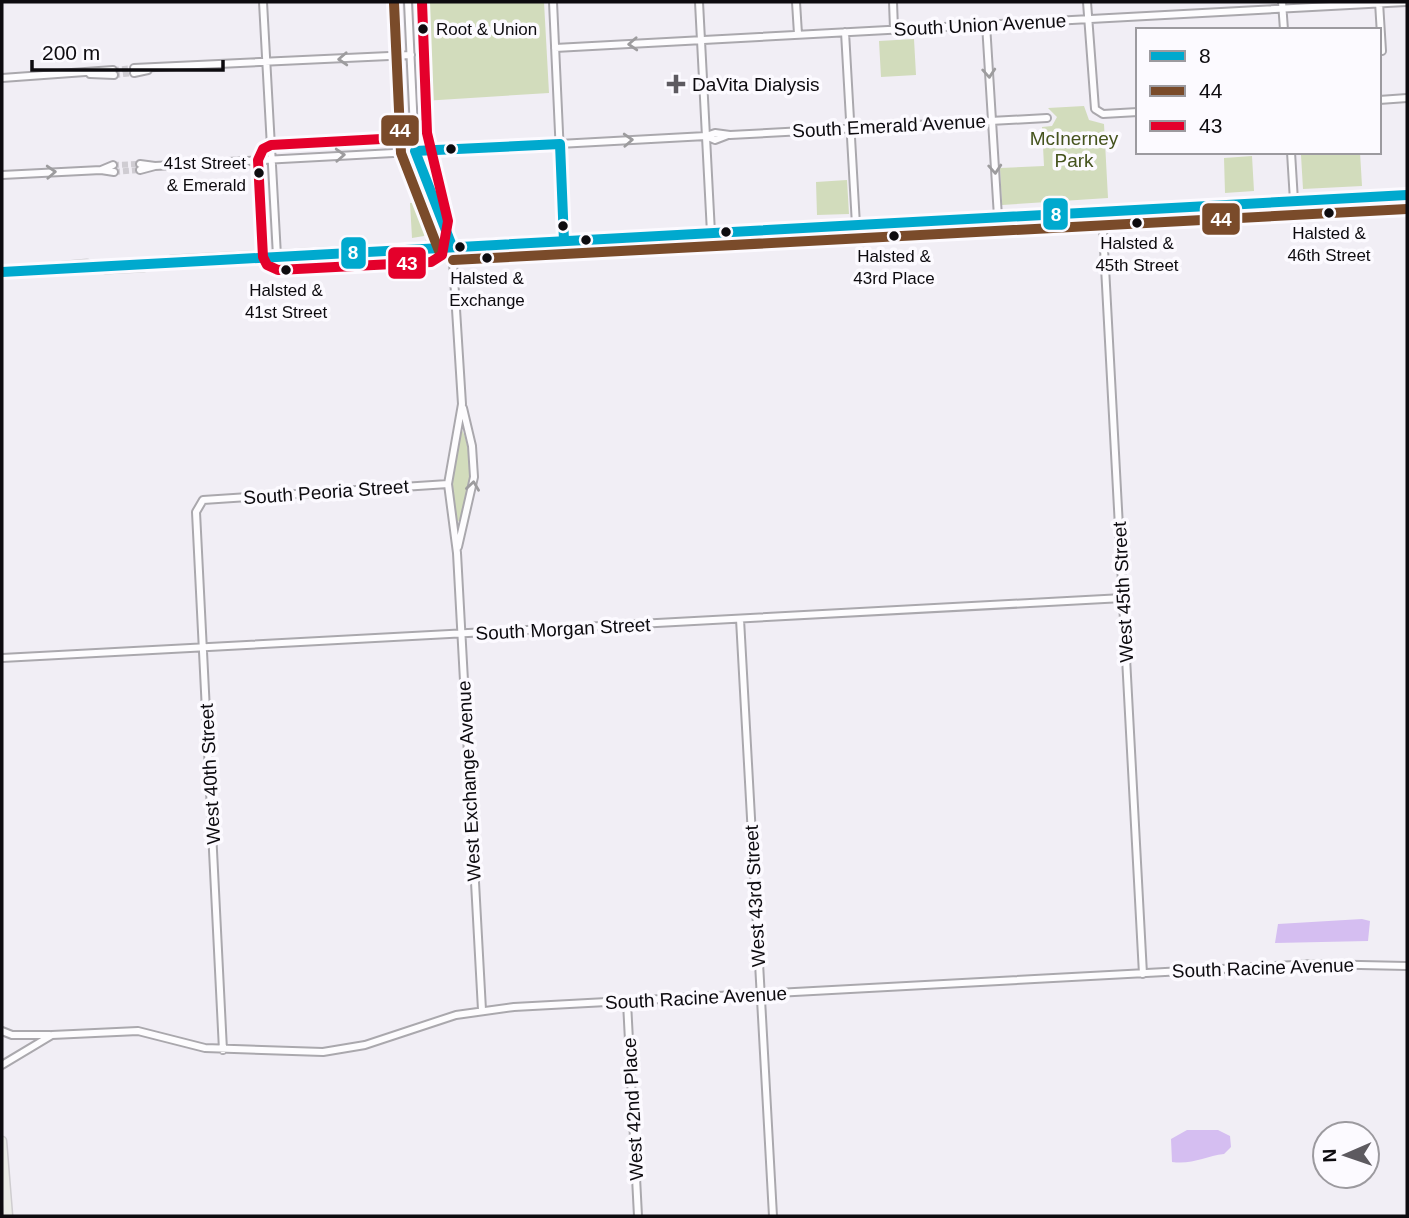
<svg xmlns="http://www.w3.org/2000/svg" width="1409" height="1218" viewBox="0 0 1409 1218" font-family="Helvetica,sans-serif">
  <rect width="100%" height="100%" fill="#f1eef5"/>
  <path fill="#d2dcbc" d="M417,2H544L549,93L423,101Z
    M914,39L916,75L881,77L879,41Z
    M1084,106L1089,120L1104,124L1108,198L1002,205L1000,168L1044,166L1042,127L1052,126L1057,117L1048,108Z
    M1360,152L1362,186L1303,189L1301,155Z
    M1252,156L1254,191L1225,193L1224,158Z
    M847,180L849,214L817,215L816,182Z
    M421,202L428,231L424,236L412,238L410,203Z
    M462,430C473,450 473,508 456,524L452,476Z"/>
  <path fill="#d5bef1" d="M1362,919L1370,921L1368,941L1275,943L1278,924Z
    M1187,1130H1218L1230,1136L1231,1147L1224,1154C1206,1156 1192,1165 1172,1162L1171,1139Z"/>
  <g fill="none" stroke-linecap="round" stroke-linejoin="round">
    <path stroke="#cfccd2" stroke-width="6" stroke-dasharray="6 3" stroke-linecap="butt" d="M113,70L134,68
      M114,75L134,73
      M113,165L140,164
      M114,172L140,170"/>
    <path stroke="#cfccd2" stroke-width="8" stroke-dasharray="8 4" stroke-linecap="butt" d="M144,267L174,265
      M85,270L105,269"/>
    <g stroke="#aaa8ad" stroke-width="10">
      <path id="minor" d="M263,2L277,256
        M408,2L415,151L422,175L452,246L462,404L448,484L457,553L482,1010
        M553,2L564,241
        M699,2L711,233
        M796,2L798,34
        M893,2L894,29
        M1087,2L1095,109L1103,114L1138,112
        M1282,2L1284,30
        M1379,2L1382,51
        M986,24L998,217
        M845,32L856,225
        M555,48L1406,2
        M134,68L411,55
        M134,73L148,70
        M90,74L114,75
        M2,78L113,70
        M1379,100L1407,98
        M706,136L715,140L728,135
        M1291,152L1294,201
        M140,164L155,166
        M101,170L113,165
        M140,170L155,166L706,136L715,133L730,135L1047,118
        M2,175L101,170L114,172
        M1102,211L1143,974
        M458,547L474,477L472,446L463,408
        M740,619L773,1216
        M2,658L1123,598
        M627,1002L638,1216
        M2,1031L12,1035H50
        M223,1050L196,512L203,500L448,484
        M2,1065L52,1035L138,1031L205,1048L323,1052L365,1045L456,1015L514,1007L1314,964L1407,966"/>
    </g>
    <g stroke="#cfcdd0" stroke-width="11">
      <path id="major" d="M430,248L434,225L431,197
        M171,260L1407,195
        M105,269L144,267
        M2,272L87,264
        M2,1141L8,1216"/>
    </g>
    <use href="#minor" stroke="#fdfcfe" stroke-width="6"/>
    <use href="#major" stroke="#ebece7" stroke-width="8"/>
    <g stroke="#fcfaff" stroke-width="16">
      <path id="bus-1" d="M560,144L564,241
        M415,151L560,144
        M415,151L452,246
        M2,272L1407,195"/>
    </g>
    <g stroke="#fcfaff" stroke-width="16">
      <path id="bus-2" d="M394,3L401,153L439,251
        M453,260L1407,209"/>
    </g>
    <g stroke="#fcfaff" stroke-width="16">
      <path id="bus-3" d="M400,138L271,145L263,149L258,160L263,257L267,265L278,270L431,262L442,255L448,221L427,133L422,2"/>
    </g>
    <use href="#bus-1" stroke="#00a9ce" stroke-width="10"/>
    <use href="#bus-2" stroke="#7a4b2a" stroke-width="10"/>
    <use href="#bus-3" stroke="#e4002b" stroke-width="10"/>
  </g>
  <defs><path id="oneway-chevron" d="M-2-3.5L2.5 0L-2 3.5" fill="none" stroke-width="1.6" stroke-linecap="round" stroke-linejoin="round" transform="scale(1.75)"/></defs>
  <g stroke="#9d9c9e">
    <use href="#oneway-chevron" transform="translate(633 44) rotate(177)"/>
    <use href="#oneway-chevron" transform="translate(343 59) rotate(177)"/>
    <use href="#oneway-chevron" transform="translate(989 73) rotate(86)"/>
    <use href="#oneway-chevron" transform="translate(628 140) rotate(-3)"/>
    <use href="#oneway-chevron" transform="translate(340 155) rotate(-3)"/>
    <use href="#oneway-chevron" transform="translate(995 169) rotate(86)"/>
    <use href="#oneway-chevron" transform="translate(51 172) rotate(-3)"/>
    <use href="#oneway-chevron" transform="translate(473 486) rotate(-82)"/>
  </g>
  <g fill="#0d0b0f" stroke="#fcfaff" stroke-width="2.5">
    <circle cx="423" cy="29" r="6"/>
    <circle cx="451" cy="149" r="6"/>
    <circle cx="259" cy="173" r="6"/>
    <circle cx="1329" cy="213" r="6"/>
    <circle cx="1137" cy="223" r="6"/>
    <circle cx="563" cy="226" r="6"/>
    <circle cx="726" cy="232" r="6"/>
    <circle cx="894" cy="236" r="6"/>
    <circle cx="586" cy="240" r="6"/>
    <circle cx="460" cy="247" r="6"/>
    <circle cx="487" cy="258" r="6"/>
    <circle cx="286" cy="270" r="6"/>
  </g>
  <path fill="#5d5a60" stroke="#fcfaff" stroke-width="2.5" d="M672.5 73.5h7v7h7v7h-7v7h-7v-7h-7v-7h7z"/>
  <g text-anchor="middle" dominant-baseline="central" stroke-width="7" stroke-linejoin="round" paint-order="stroke">
    <g font-size="17" fill="#0d0b0f" stroke="#fcfaff">
      <text x="436" y="29" text-anchor="start">Root &amp; Union</text>
      <text x="246" y="163" text-anchor="end">41st Street<tspan x="246" dy="22">&amp; Emerald</tspan></text>
      <text x="1329" y="233">Halsted &amp;<tspan x="1329" dy="22">46th Street</tspan></text>
      <text x="1137" y="243">Halsted &amp;<tspan x="1137" dy="22">45th Street</tspan></text>
      <text x="894" y="256">Halsted &amp;<tspan x="894" dy="22">43rd Place</tspan></text>
      <text x="487" y="278">Halsted &amp;<tspan x="487" dy="22">Exchange</tspan></text>
      <text x="286" y="290">Halsted &amp;<tspan x="286" dy="22">41st Street</tspan></text>
    </g>
    <g font-size="19" fill="#0d0b0f" stroke="#fcfaff">
      <text transform="translate(980 25) rotate(-3)">South Union Avenue</text>
      <text transform="translate(889 126) rotate(-3)">South Emerald Avenue</text>
      <text transform="translate(326 492) rotate(-4)">South Peoria Street</text>
      <text transform="translate(1123 592) rotate(-93)">West 45th Street</text>
      <text transform="translate(563 629) rotate(-3)">South Morgan Street</text>
      <text transform="translate(210 774) rotate(-93)">West 40th Street</text>
      <text transform="translate(469 781) rotate(-93)">West Exchange Avenue</text>
      <text transform="translate(755 896) rotate(-93)">West 43rd Street</text>
      <text transform="translate(1263 968) rotate(-2)">South Racine Avenue</text>
      <text transform="translate(696 998) rotate(-3)">South Racine Avenue</text>
      <text transform="translate(633 1109) rotate(-93)">West 42nd Place</text>
    </g>
    <g font-size="19" fill="#0d0b0f" stroke="#fcfaff" text-anchor="start">
      <text x="692" y="84">DaVita Dialysis</text>
    </g>
    <g font-size="19" fill="#45531d" stroke="#fcfaff">
      <text x="1074" y="138">McInerney<tspan x="1074" dy="22">Park</tspan></text>
    </g>
  </g>
  <g stroke="#fcfaff" stroke-width="2.5">
    <rect x="380" y="114" width="40" height="33" rx="7" fill="#7a4b2a"/>
    <rect x="1042" y="197" width="27" height="34" rx="7" fill="#00a9ce"/>
    <rect x="1201" y="202" width="40" height="34" rx="7" fill="#7a4b2a"/>
    <rect x="340" y="236" width="27" height="34" rx="7" fill="#00a9ce"/>
    <rect x="387" y="246" width="40" height="34" rx="7" fill="#e4002b"/>
  </g>
  <g font-size="19" text-anchor="middle" font-weight="bold" fill="#fff">
    <text x="400" y="137">44</text>
    <text x="1056" y="221">8</text>
    <text x="1221" y="226">44</text>
    <text x="353" y="259">8</text>
    <text x="407" y="270">43</text>
  </g>
  <rect width="1409" height="1218" fill="none" stroke="#0d0b0f" stroke-width="7"/>
  <rect x="1136" y="28" width="245" height="126" fill="#fcfaff" stroke="#9c9a9f" stroke-width="2"/>
  <rect x="1150" y="51" width="35" height="10" fill="#00a9ce" stroke="#9c9a9f" stroke-width="2"/>
  <text x="1199" y="63" font-size="21" fill="#0d0b0f">8</text>
  <rect x="1150" y="86" width="35" height="10" fill="#7a4b2a" stroke="#9c9a9f" stroke-width="2"/>
  <text x="1199" y="98" font-size="21" fill="#0d0b0f">44</text>
  <rect x="1150" y="121" width="35" height="10" fill="#e4002b" stroke="#9c9a9f" stroke-width="2"/>
  <text x="1199" y="133" font-size="21" fill="#0d0b0f">43</text>
  <g transform="translate(1346 1155) rotate(268)"><circle r="33" fill="#fcfaff" stroke="#9c9a9f" stroke-width="2"/>
  <path d="M0-5L12 26L0 18L-12 26Z" fill="#5d5a60"/>
  <text y="-10" font-size="19" font-weight="bold" text-anchor="middle" fill="#0d0b0f">N</text>
  </g>
  <path d="M32 60v10h191v-10" fill="none" stroke="#0d0b0f" stroke-width="3.5"/>
  <text x="42" y="60" font-size="21" fill="#0d0b0f" stroke="#fcfaff" stroke-width="5" paint-order="stroke">200 m</text>
</svg>
